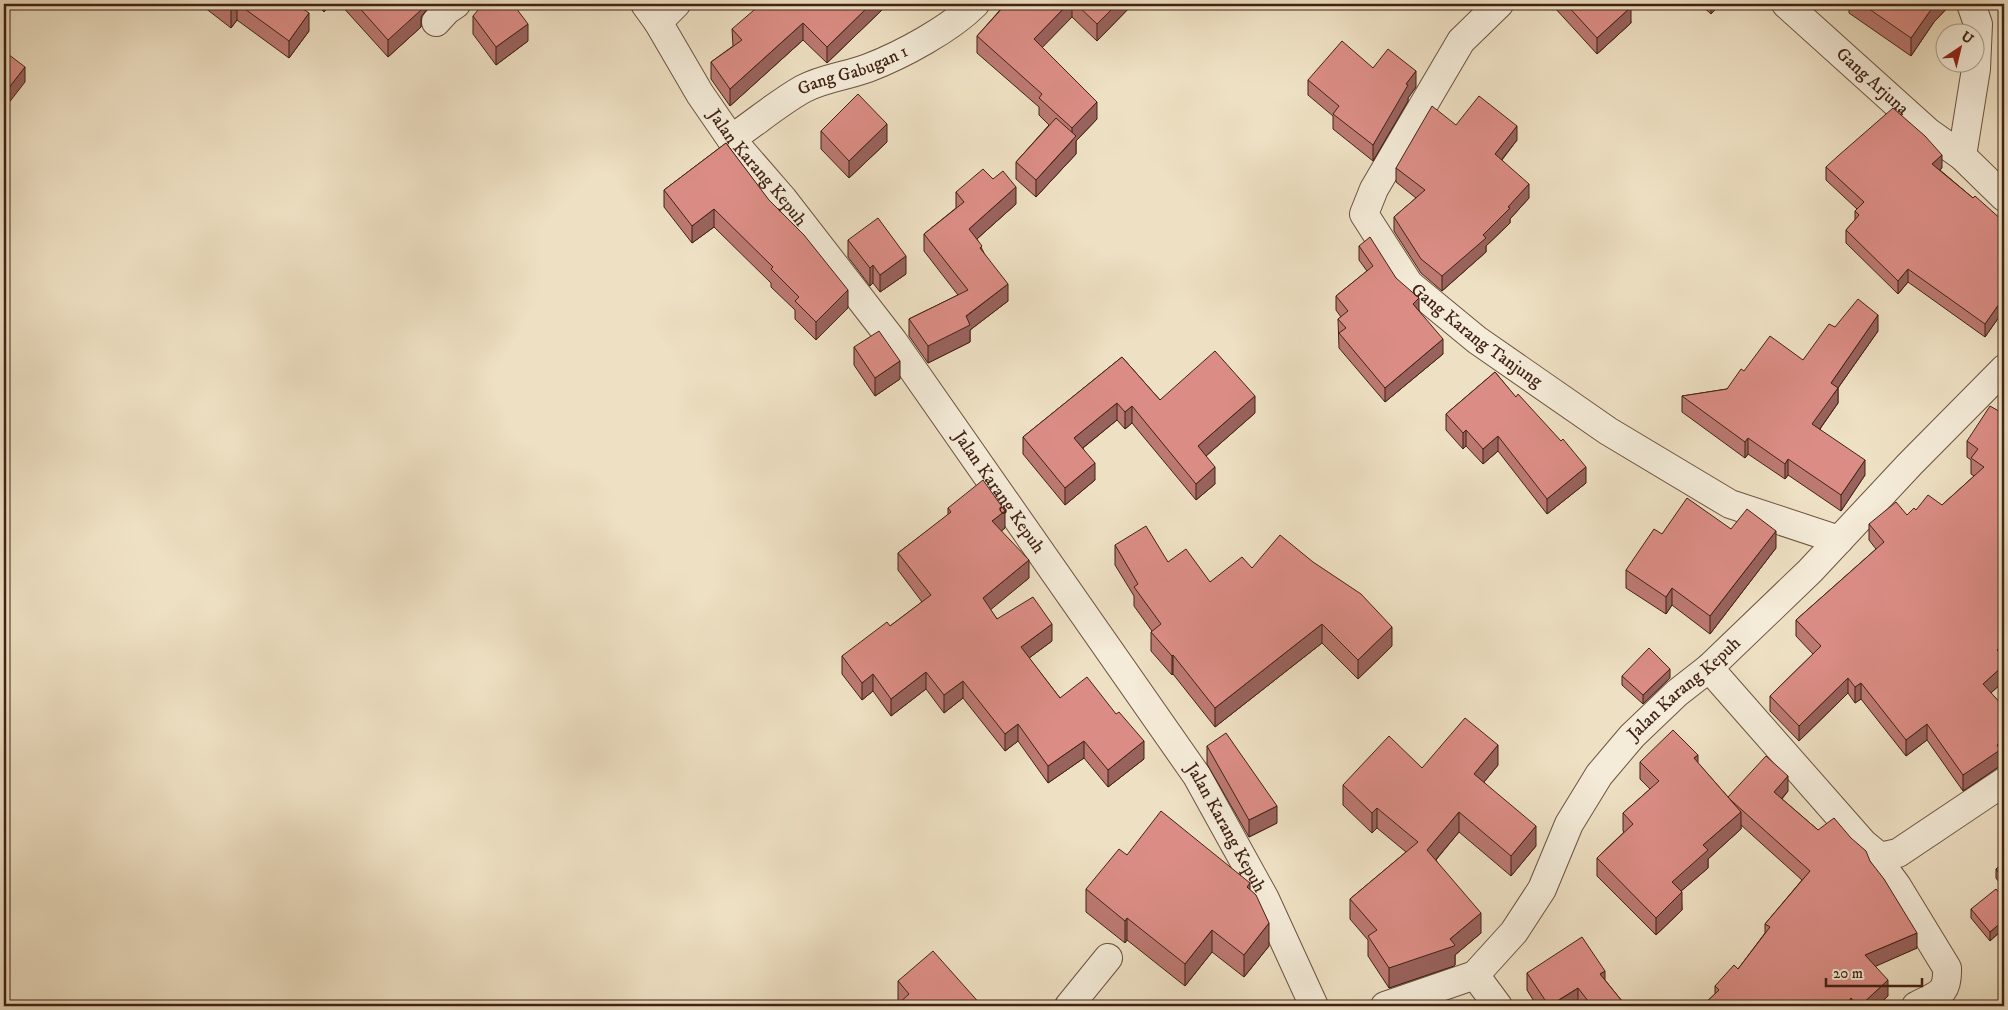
<svg xmlns="http://www.w3.org/2000/svg" width="2008" height="1010" viewBox="0 0 2008 1010" font-family="'IM FELL DW Pica',serif">
  <rect width="100%" height="100%" fill="#eee0c3"/>
  <filter id="stains"><feTurbulence type="fractalNoise" baseFrequency=".004" numOctaves="4"/><feColorMatrix values="0 0 0 0 .2 0 0 0 0 .09 0 0 0 0 .02 0 0 0 .5 -.17"/></filter>
  <radialGradient id="worn" r=".72"><stop offset=".6" stop-color="#630" stop-opacity="0"/><stop offset="1" stop-color="#630" stop-opacity=".3"/></radialGradient>
  <g fill="none" stroke-linecap="round" stroke-linejoin="round">
    <g stroke="#6c5240" stroke-width="30">
      <g id="street">
        <path id="s1" d="M645,4L658,22L700,94L731,139L783,199L893,341L1197,776L1265,899L1314,1006"/>
        <path id="s2" d="M1499,4L1461,41L1374,189L1364,214L1409,284L1477,340L1608,431L1730,504L1839,540"/>
        <path id="s3" d="M1786,4L1928,132L1962,156"/>
        <path d="M1971,4L1978,24L1976,69L1962,156L2004,197"/>
        <path d="M436,22L447,10L456,4"/>
        <path d="M658,22L676,4"/>
        <path id="s4" d="M731,139C755,123 778,103 803,89C823,78 847,76 868,68C902,55 950,29 975,4"/>
        <path d="M1709,668L1863,843L1880,857L1898,853L2004,782"/>
        <path d="M1880,857L1883,867L1897,886L1947,968C1948,995 1938,994 1916,1006"/>
        <path d="M1475,975L1498,1006"/>
        <path d="M1069,1006L1108,958"/>
        <path id="s5" d="M1385,1006L1475,975L1514,932L1542,889L1569,824L1599,775L1632,736L1677,693L1709,668L1810,571L1910,464L2004,369"/>
      </g>
    </g>
    <use href="#street" stroke="#f4ebd8" stroke-width="28"/>
  </g>
  <path fill="#bc7972" stroke="#412214" d="M200,4H290L309,31L289,58L237,20L231,28Z
    M316,4H330L324,12Z
    M340,4H431L421,17V27L388,57Z
    M886,4V6L827,63L803,40L730,106L711,79V62L733,46L732,29Z
    M1000,4H1133L1097,41L1072,17L1042,47L1097,119L1076,141V154L1036,197L1016,179V162L1049,125L1039,115V107L977,53V36L1000,10Z
    M1160,4H1168L1165,8Z
    M1547,4H1628L1631,23L1597,54L1554,7L1552,9Z
    M1700,4H1721L1711,14Z
    M1849,4H1951L1934,22L1911,56L1849,13Z
    M473,16L528,41L496,65L473,34Z
    M1373,68L1416,87L1408,98V101L1373,161L1333,129V116L1308,95V80Z
    M821,131L887,142L849,178L821,149Z
    M1517,140L1502,160L1529,198L1510,219V223L1486,246V252L1442,291L1421,273L1394,231V217L1416,198L1396,182V168Z
    M726,143L848,308L816,340L795,319V310L771,287V283L714,227L692,243L664,207V190Z
    M1826,167L1942,168L1940,170L1973,198L2003,221L2004,219V322L1999,317L1985,337L1908,282L1898,294L1846,243V230L1855,220V211L1857,209L1826,180Z
    M956,192L1016,204L977,239L1008,301L970,330V342L928,363L909,336V319L958,295L924,251V234L956,208Z
    M848,240L906,274L880,292L873,283L870,286L848,257Z
    M1359,246L1396,278L1419,310L1443,354L1385,402L1339,348L1338,319L1341,317L1336,310V296L1367,271L1359,260Z
    M1835,327L1878,331L1838,388V403L1820,429L1865,475L1841,511L1788,475L1785,479L1748,454L1745,458L1682,412V396L1727,389L1744,371L1803,360Z
    M854,347L900,379L875,396L854,365Z
    M1122,357L1160,400L1255,413L1206,456L1215,484L1196,500L1132,423L1125,429L1117,420L1083,448L1095,480L1065,505L1023,454V437Z
    M1495,372L1586,483L1547,514L1498,451L1483,464L1466,446L1463,449L1446,430V414Z
    M2004,414V681L1991,693L2004,707V755L2000,758V766L1963,791L1927,740L1906,756L1861,699L1855,703L1848,693L1799,741L1770,711V696L1813,654L1796,636V620L1876,549L1869,540V524L1907,515L1916,510L1942,505L1974,476L1971,474V460L1967,457V441Z
    M948,508L1005,528L1001,531L1029,578L990,609L997,619L1052,641L1029,658L1060,698L1144,759L1108,787L1084,758L1048,783L1018,741L1005,751L963,698L944,713L926,689L891,716L873,691L862,700L842,674V656L890,626L922,602L898,570V553L948,515Z
    M1731,529L1776,548L1710,634L1672,605L1666,614L1626,588V570L1662,534Z
    M1115,545L1168,562L1210,582L1252,568L1392,646L1358,679L1322,643L1215,727L1173,674L1172,675L1151,651V632L1152,631L1134,606V596L1115,565Z
    M1622,676L1670,678L1643,704L1622,685Z
    M1207,746L1277,823L1249,837L1207,764Z
    M1640,762L1698,763L1728,797L1788,791L1782,799L1818,830L1870,861L1917,948L1875,966L1888,996L1877,1006H1702L1715,994V986L1738,969L1765,933V924L1802,880L1741,825V829L1708,859V868L1681,891L1682,910L1656,935L1597,876V858L1624,832L1623,831V813L1650,789L1640,779Z
    M1498,765L1484,782L1536,846L1511,876L1459,832L1436,860L1481,933L1455,955V965L1454,966L1389,988L1368,956V940L1350,919V899L1406,852L1377,828L1372,833L1343,805V785L1422,768Z
    M1127,855L1250,890L1269,946L1244,977L1212,952L1185,986L1127,940L1125,943L1086,912V889Z
    M2004,862V889L1996,878V869Z
    M2004,899V928L1990,941L1971,918V909Z
    M1527,973L1605,980L1626,1006H1537L1527,990Z
    M898,981L982,1006L898,1004Z"/>
  <path fill="#99635d" stroke="#412214" d="M236,4H237V20L231,28V10Z
    M324,4H330L324,12Z
    M421,4H431L421,17V27L388,57V40Z
    M871,4H886V6L827,63V47Z
    M1068,4H1072V17L1034,56V39Z
    M1117,4H1133L1097,41V24Z
    M1552,4H1554V7L1552,9Z
    M1711,4H1721L1711,14Z
    M1935,4H1951L1934,22L1911,56V38Z
    M1631,7V23L1597,54V38Z
    M309,13V31L289,58V41Z
    M803,23V40L730,106V89Z
    M528,24V41L496,65V47Z
    M25,67V82L4,109V94Z
    M1416,71V87L1408,98V101L1373,161V145L1406,84Z
    M1097,102V119L1076,141V154L1036,197V180L1072,141V128Z
    M887,124V142L849,178V161Z
    M1517,126V140L1495,168V154Z
    M1942,155V168L1932,177V164Z
    M1529,184V198L1510,219V223L1486,246V252L1442,291V276Z
    M1016,187V204L969,246V229Z
    M714,209V227L692,243V226Z
    M906,256V274L880,292V275Z
    M873,265V283L870,286V268Z
    M1908,269V282L1898,294V281Z
    M1008,284V301L970,330V342L928,363V346Z
    M848,290V308L816,340V322Z
    M1419,298V312L1413,304Z
    M1999,304V317L1985,337V324Z
    M1878,315V331L1833,395L1838,388V403L1812,440V424L1831,383Z
    M1443,339V354L1385,402V388Z
    M900,361V379L875,396V378Z
    M1255,396V413L1198,463V446Z
    M1117,403V420L1074,455V438Z
    M1132,406V423L1125,429V412Z
    M1466,430V446L1463,449V433Z
    M1498,436V451L1483,464V449Z
    M1748,438V454L1745,458V442Z
    M1788,459V475L1785,479V464Z
    M1865,460V475L1841,511V495Z
    M1095,463V480L1065,505V488Z
    M1215,467V484L1196,500V484Z
    M1586,467V483L1547,514V499Z
    M1005,511V528L992,539V521Z
    M1776,531V548L1710,634V616Z
    M1029,560V578L983,616V598Z
    M1672,588V605L1666,614V597Z
    M1052,624V641L1021,664V647Z
    M1322,624V643L1215,727V708Z
    M1392,627V646L1358,679V660Z
    M2004,643V659L1997,650Z
    M1173,655V674L1172,675V656Z
    M2004,665V681L1983,700V684Z
    M1670,669V678L1643,704V695Z
    M926,672V689L891,716V699Z
    M873,674V691L862,700V683Z
    M1848,678V693L1799,741V726Z
    M963,681V698L944,713V695Z
    M1861,683V699L1855,703V687Z
    M1018,724V741L1005,751V734Z
    M1927,724V740L1906,756V740Z
    M2004,739V755L2000,758V766L1963,791V775Z
    M1084,741V758L1048,783V766Z
    M1144,741V759L1108,787V770Z
    M1498,745V765L1474,794V774Z
    M1698,755V772L1694,758Z
    M1788,776V791L1774,807V792Z
    M1277,806V823L1249,837V820Z
    M1377,808V828L1372,833V813Z
    M1459,812V832L1427,870V850Z
    M1741,812V829L1708,859V868L1672,899V882L1703,845Z
    M1536,826V846L1511,876V856Z
    M1250,883V905L1247,887Z
    M1682,892V910L1656,935V918Z
    M1481,913V933L1455,955V965L1454,966L1389,988V968L1450,939Z
    M1127,918V940L1125,943V921Z
    M2004,920V928L1990,941V932Z
    M1269,923V946L1244,977V955Z
    M1212,930V952L1185,986V964Z
    M1917,933V948L1865,971V955Z
    M1605,971V988L1600,974Z
    M1888,980V996L1877,1006H1860Z
    M1578,988V1006H1550Z
    M1851,998V1006H1846Z"/>
  <path fill="#db8d85" stroke="#412214" d="M223,4H236L231,10Z
    M238,4H290L299,6L309,13L289,41Z
    M356,4H421V10L388,40Z
    M483,4H513L528,24L496,47L473,16Z
    M761,4H871L827,47L803,23L730,89L711,62L742,40L732,29Z
    M1006,4H1068L1034,39L1097,102L1072,128L1039,98L1042,94L977,36Z
    M1076,4H1117L1097,24Z
    M1566,4H1628L1631,7L1597,38Z
    M1862,4H1935L1911,38Z
    M1342,41L1373,68L1388,49L1416,71L1406,84L1408,85L1373,145L1333,114L1339,106L1308,80Z
    M4,51L25,67L4,94Z
    M858,94L887,124L849,161L821,131Z
    M1479,96L1517,126L1495,154L1529,184L1508,207L1510,208L1483,235L1486,238L1442,276L1421,259L1394,217L1425,190L1396,168L1432,106L1456,125Z
    M1893,108L1925,136L1942,155L1932,164L1973,198L1975,196L2003,221L2004,219V309L1999,304L1985,324L1908,269L1898,281L1846,230L1859,215L1855,211L1864,202L1826,167L1838,156Z
    M1056,118L1076,136L1036,180L1016,162Z
    M726,143L769,200L804,235L848,290L816,322L795,301L799,297L771,269L773,267L714,209L692,226L664,190Z
    M983,169L993,179L1003,171L1016,187L969,229L982,246L980,248L1008,284L966,316L970,325L928,346L909,319L968,290L924,234L964,202L956,192Z
    M878,218L906,256L880,275L873,265L870,268L848,240Z
    M1370,237L1396,278L1419,298L1413,304L1443,339L1385,388L1339,333L1346,328L1338,319L1348,311L1336,296L1373,266L1359,246Z
    M1858,299L1878,315L1831,383L1838,388L1812,424L1865,460L1841,495L1788,459L1785,464L1748,438L1745,442L1682,396L1727,389L1741,369L1744,371L1770,336L1803,360L1829,324L1835,327Z
    M879,331L900,361L875,378L854,347Z
    M1215,351L1255,396L1198,446L1215,467L1196,484L1132,406L1125,412L1117,403L1074,438L1095,463L1065,488L1023,437L1122,357L1160,400Z
    M1495,372L1516,397L1518,394L1561,441L1563,439L1586,467L1547,499L1498,436L1483,449L1466,430L1463,433L1446,414Z
    M1990,406L2004,414V643L1997,650L2004,658V665L1983,684L2004,707V739L1997,745L2000,750L1963,775L1927,724L1906,740L1861,683L1855,687L1848,678L1799,726L1770,696L1821,646L1796,620L1884,542L1869,524L1896,502L1907,515L1914,508L1916,510L1928,495L1942,505L1984,467L1971,458L1978,449L1967,441Z
    M983,480L1005,511L992,521L1029,560L983,598L997,619L1033,597L1052,624L1021,647L1060,698L1087,677L1116,714L1119,712L1144,741L1108,770L1084,741L1048,766L1018,724L1005,734L963,681L944,695L926,672L891,699L873,674L862,683L842,656L887,622L890,626L931,595L898,553L951,512L948,508Z
    M1687,498L1731,529L1747,509L1776,531L1710,616L1672,588L1666,597L1626,570L1654,529L1662,534Z
    M1146,526L1168,562L1186,549L1210,582L1242,557L1252,568L1280,535L1313,562L1361,594L1392,627L1358,660L1322,624L1215,708L1173,655L1172,656L1151,632L1161,624L1134,587L1138,584L1115,545Z
    M1649,648L1670,669L1643,695L1622,676Z
    M1465,718L1498,745L1474,774L1536,826L1511,856L1459,812L1427,850L1481,913L1450,939L1455,945L1454,946L1389,968L1368,936L1377,930L1350,899L1418,842L1377,808L1372,813L1343,785L1389,736L1422,768Z
    M1673,730L1698,755L1694,758L1741,812L1703,845L1708,850L1672,882L1682,892L1656,918L1597,858L1633,824L1623,813L1659,781L1640,762Z
    M1226,733L1277,806L1249,820L1207,746Z
    M1766,756L1788,776L1774,792L1818,830L1834,818L1851,838L1866,851L1870,861L1884,879L1917,933L1865,955L1888,980L1860,1006H1858L1851,998L1846,1006H1702L1719,990L1715,986L1734,965L1738,969L1770,927L1765,924L1810,871L1733,802L1728,797Z
    M1161,811L1250,883L1247,887L1256,895L1269,923L1244,955L1212,930L1185,964L1127,918L1125,921L1086,889L1119,849L1127,855Z
    M2004,862V880L1996,869Z
    M1996,889L2004,899V920L1990,932L1971,909Z
    M1582,937L1605,971L1600,974L1626,1006H1592L1578,988L1549,1006L1527,973Z
    M933,951L982,1006H896L909,994L898,981Z"/>
  <g text-anchor="middle" dominant-baseline="central" stroke-width="5" stroke-linejoin="round" paint-order="stroke">
    <g font-size="18" fill="#412214" stroke="#f4ebd8">
      <text stroke="none"><textPath href="#s4" startOffset="141">Gang Gabugan 1</textPath></text>
      <text stroke="none"><textPath href="#s3" startOffset="116">Gang Arjuna</textPath></text>
      <text stroke="none"><textPath href="#s1" startOffset="199">Jalan Karang Kepuh</textPath></text>
      <text stroke="none"><textPath href="#s2" startOffset="420">Gang Karang Tanjung</textPath></text>
      <text stroke="none"><textPath href="#s1" startOffset="604">Jalan Karang Kepuh</textPath></text>
      <text stroke="none"><textPath href="#s5" startOffset="454">Jalan Karang Kepuh</textPath></text>
      <text stroke="none"><textPath href="#s1" startOffset="1009">Jalan Karang Kepuh</textPath></text>
    </g>
  </g>
  <rect width="2008" height="1010" fill="none" stroke="#eee0c3" stroke-width="20"/>
  <rect x="5" y="5" width="1998" height="1000" fill="none" stroke="#412214" stroke-width="2.5"/>
  <rect x="10" y="10" width="1988" height="990" fill="none" stroke="#412214"/>
  <g transform="translate(1960 48) rotate(35)"><circle r="24" fill="#f4ebd8" stroke="#ac9b8a"/>
  <path d="M0-4L9 19L0 12L-9 19Z" fill="#8f2418"/>
  <text y="-8" font-size="14" font-weight="bold" text-anchor="middle" fill="#412214">U</text>
  </g>
  <path d="M1826 978v8h96v-8" fill="none" stroke="#412214" stroke-width="2.5"/>
  <text x="1833" y="978" font-size="15" fill="#412214" stroke="#f4ebd8" stroke-width="4" paint-order="stroke">20 m</text>
  <rect width="100%" height="100%" filter="url(#stains)"/>
  <rect width="100%" height="100%" fill="url(#worn)"/>
</svg>
